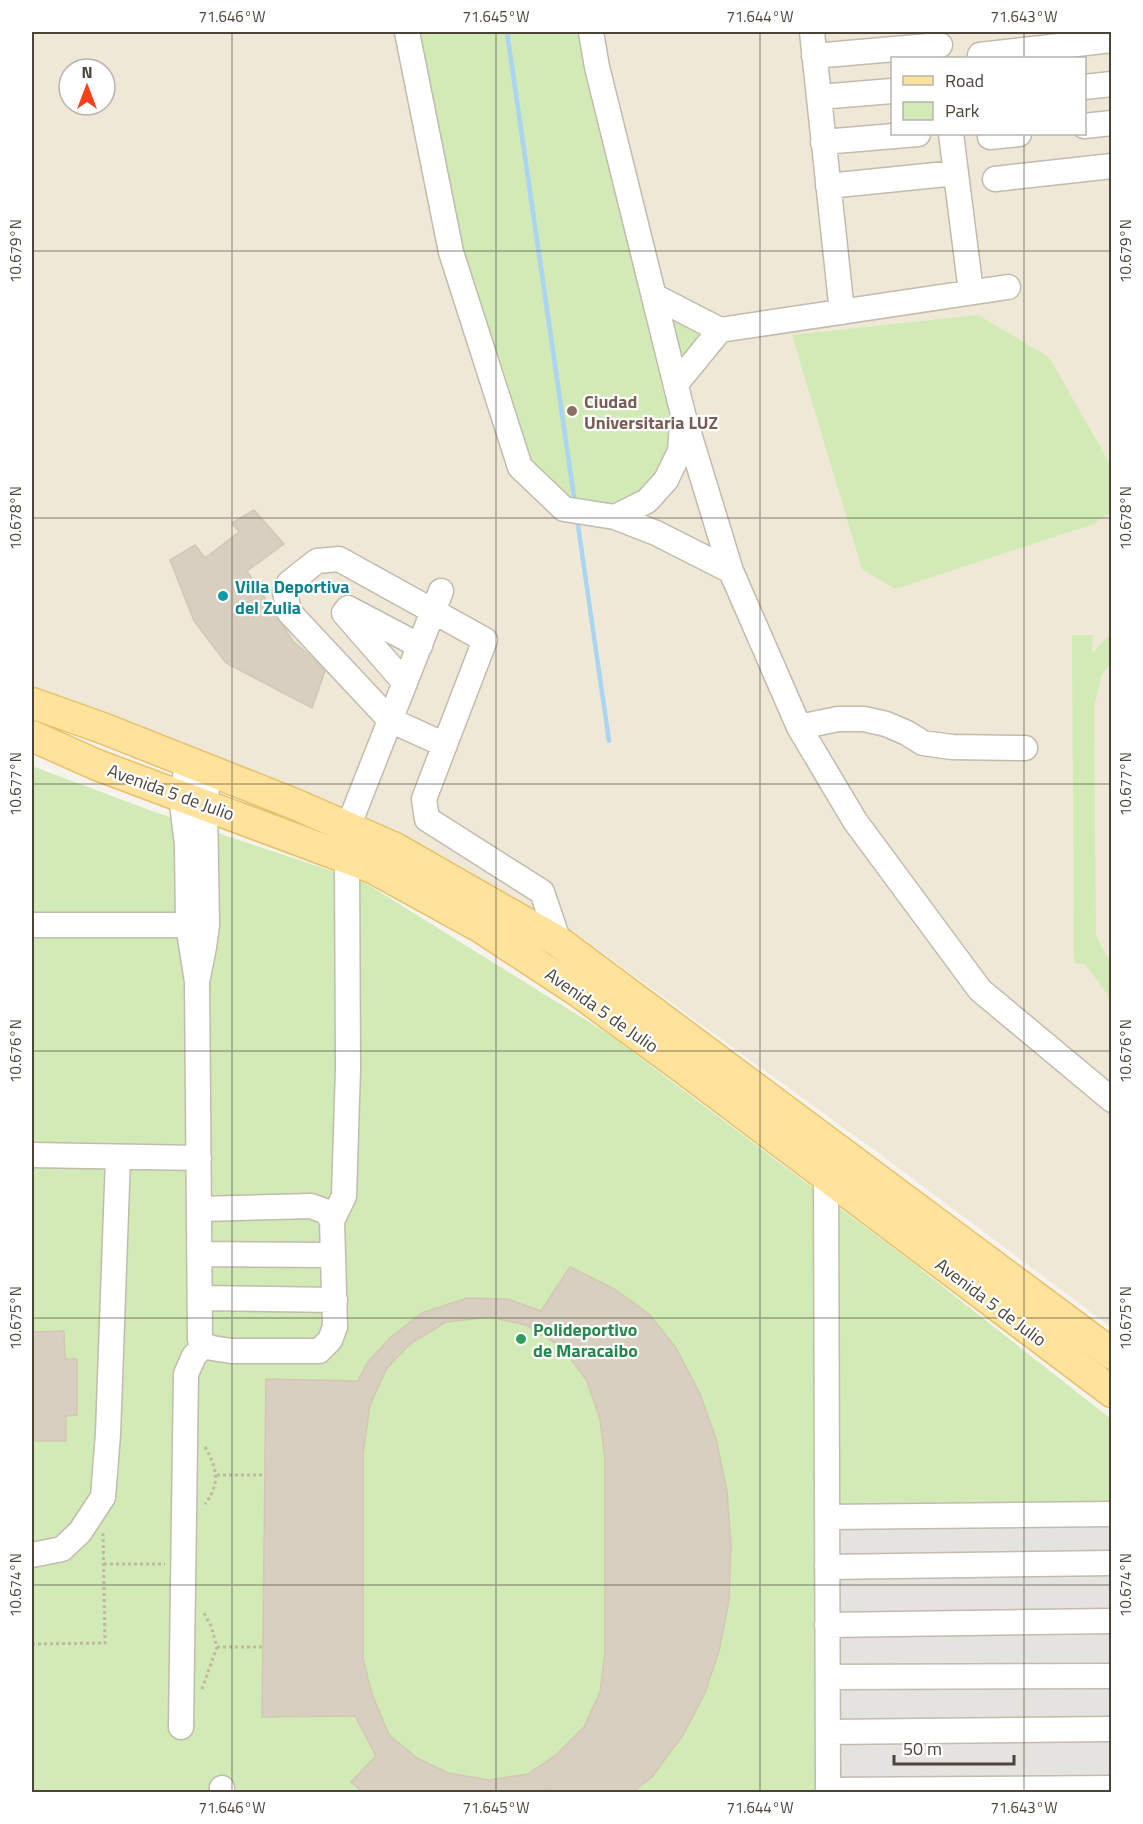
<svg xmlns="http://www.w3.org/2000/svg" width="1143" height="1824" viewBox="0 0 1143 1824" font-family="'Titillium Web',sans-serif">
  <rect width="100%" height="100%" fill="#f6f3ec"/>
  <path fill="#efe8d6" fill-rule="evenodd" d="M32,32H1111V1327L873,1149L578,935L396,834L167,737L32,689ZM892,58H1084V134H892ZM69,69H105V105H69Z"/>
  <path fill="#d2eab5" d="M418,32H582L671,406L672,445L660,474L636,497L601,506L567,501L528,464L457,247Z
    M665,308L711,329L680,365Z
    M978,315L1049,357L1111,466V512L1094,524L895,589L862,569L792,335Z
    M1111,634V663L1101,676L1094,707L1096,936L1111,964V998L1108,995L1085,964L1074,963L1072,635H1093L1092,653Z
    M32,766L152,811L362,881L610,1035L909,1260L1111,1419V1792H32Z"/>
  <path fill="#e5e3e0" d="M827,1509L1111,1514V1792H829Z"/>
  <g fill="none" stroke-linecap="round" stroke-linejoin="round">
    <path stroke="#a9d4f2" stroke-width="4.5" d="M507,32L575,504
      M577,518L609,741"/>
  </g>
  <path fill="#d8cfc1" stroke="#d3c7b4" stroke-width="1.5" fill-rule="evenodd" d="M254,510L284,544L247,571L293,641L309,655L325,671L312,708L226,663L194,621L170,560L195,545L205,558L239,532L232,523Z
    M570,1267L614,1289L649,1314L676,1348L700,1394L716,1439L727,1491L731,1545L729,1600L719,1651L705,1693L683,1735L652,1777L632,1792H551L549,1788L539,1792H363L351,1782L376,1756L355,1716L262,1717L266,1379L358,1381L367,1363L391,1337L422,1313L467,1298L507,1299L541,1311ZM490,1317L526,1325L562,1347L587,1381L600,1419L605,1460V1652L600,1692L584,1727L556,1755L528,1774L489,1780L448,1773L417,1758L389,1735L372,1694L363,1659V1454L370,1405L387,1368L411,1343L446,1322Z
    M64,1331L65,1359H77V1415L66,1416V1441H32V1332Z"/>
  <g fill="none" stroke-linecap="round" stroke-linejoin="round">
    <g stroke="#c2bbae" stroke-width="27">
      <path id="minor" d="M407,32L451,252L520,467L564,509L615,517L656,533L731,571L799,727L855,821L980,990L1112,1100
        M591,32L597,67L683,414L731,571
        M812,32L842,312
        M980,55L1112,40
        M814,56L940,45
        M1084,87L1112,84
        M819,97L892,91
        M1084,126L1112,123
        M951,134L971,292
        M990,137L1019,134
        M823,142L918,134
        M995,179L1112,166
        M828,186L956,173
        M654,296L720,330L1008,287
        M676,384L720,330
        M615,517L647,501L666,480L680,451L682,424
        M405,683L344,613L348,608L420,646
        M799,727L838,719H864L886,724L907,733L923,743L952,747L1025,748
        M445,745L390,720L289,612L285,592L289,583L317,561L339,559L485,640L424,799L427,819L542,892L559,942
        M188,762L181,796L187,844L188,925L197,982L204,947L207,925L205,805L209,770
        M348,827L441,591
        M32,925H203
        M197,982L200,1340L204,1345L212,1348L231,1351H319L330,1340L335,1327L332,1221L327,1212L311,1206L200,1209
        M32,1155L199,1158
        M826,1177L828,1792
        M332,1221L344,1196L348,1069L347,858
        M200,1254L333,1255
        M200,1298L335,1300
        M827,1517L1112,1514
        M32,1555L62,1549L80,1532L103,1497L108,1434L118,1157
        M827,1567L1112,1563
        M827,1625L1112,1621
        M828,1677L1112,1676
        M181,1727L186,1374L194,1356L204,1345
        M828,1732L1112,1729
        M222,1788V1792
        M828,1790L1112,1788"/>
    </g>
    <g stroke="#e6c16a" stroke-width="33">
      <path id="major" d="M32,703L105,729L297,805L395,848L559,942L1112,1354
        M32,736L97,765L373,868L480,927L579,992L683,1068L1112,1392"/>
    </g>
    <path stroke="#c4b79f" stroke-width="3" stroke-dasharray="3 3" stroke-linecap="butt" d="M205,1447C217,1468 221,1483 205,1504
      M217,1475H265
      M104,1564H165
      M32,1644L105,1643L103,1532
      M217,1647H263
      M202,1689L217,1647L211,1626L203,1611"/>
    <use href="#minor" stroke="#fff" stroke-width="24"/>
    <use href="#major" stroke="#ffe39c" stroke-width="30"/>
  </g>
  <path fill="none" stroke="#4b4439" stroke-width="1.5" stroke-opacity="0.45" d="M232,32V1792M496,32V1792M760,32V1792M1024,32V58M1024,134V1792M32,251H1112M32,518H1112M32,784H1112M32,1051H1112M32,1318H1112M32,1585H1112"/>
  <circle fill="#8d6e63" stroke="#fff" stroke-width="2" cx="572" cy="411" r="6"/>
  <circle fill="#0f9aa8" stroke="#fff" stroke-width="2" cx="223" cy="596" r="6"/>
  <circle fill="#2e9e5b" stroke="#fff" stroke-width="2" cx="521" cy="1339" r="6"/>
  <g text-anchor="middle" dominant-baseline="central" stroke-width="4.5" stroke-linejoin="round" paint-order="stroke">
    <g font-size="18" font-weight="bold" fill="#785e54" stroke="#fff" text-anchor="start">
      <text x="584" y="401">Ciudad<tspan x="584" dy="21">Universitaria LUZ</tspan></text>
    </g>
    <g font-size="18" font-weight="bold" fill="#0d838f" stroke="#fff" text-anchor="start">
      <text x="235" y="586">Villa Deportiva<tspan x="235" dy="21">del Zulia</tspan></text>
    </g>
    <g font-size="18" fill="#4b4439" stroke="#fff">
      <text transform="translate(171 792) rotate(20)">Avenida 5 de Julio</text>
      <text transform="translate(602 1010) rotate(35)">Avenida 5 de Julio</text>
      <text transform="translate(991 1302) rotate(37)">Avenida 5 de Julio</text>
    </g>
    <g font-size="18" font-weight="bold" fill="#27864d" stroke="#fff" text-anchor="start">
      <text x="533" y="1329">Polideportivo<tspan x="533" dy="21">de Maracaibo</tspan></text>
    </g>
  </g>
  <rect width="1143" height="1824" fill="none" stroke="#ffffff" stroke-width="66"/>
  <rect x="891" y="57" width="195" height="78" fill="#ffffff" stroke="#b7b4b0" stroke-width="1.5"/>
  <rect x="903" y="76" width="30" height="9" fill="#ffe39c" stroke="#b7b4b0" stroke-width="1.5"/>
  <text x="945" y="87" font-size="18" fill="#4b4439">Road</text>
  <rect x="903" y="102" width="30" height="18" fill="#d2eab5" stroke="#b7b4b0" stroke-width="1.5"/>
  <text x="945" y="117" font-size="18" fill="#4b4439">Park</text>
  <g transform="translate(87 87)"><circle r="28" fill="#ffffff" stroke="#b7b4b0" stroke-width="1.5"/>
  <path d="M0-4.5L10 22L0 15L-10 22Z" fill="#fc3f1d"/>
  <text y="-9" font-size="16" font-weight="bold" text-anchor="middle" fill="#4b4439">N</text>
  </g>
  <path d="M894 1755v9h120v-9" fill="none" stroke="#4b4439" stroke-width="3"/>
  <text x="903" y="1755" font-size="18" fill="#4b4439" stroke="#ffffff" stroke-width="4.5" paint-order="stroke">50 m</text>
  <rect x="33" y="33" width="1077" height="1758" fill="none" stroke="#4b4439" stroke-width="2"/>
  <g font-size="15" text-anchor="middle" fill="#4b4439">
    <text x="232" y="22">71.646°W</text>
    <text x="496" y="22">71.645°W</text>
    <text x="760" y="22">71.644°W</text>
    <text x="1024" y="22">71.643°W</text>
    <text transform="translate(16 251) rotate(-90)" y="5">10.679°N</text>
    <text transform="translate(1126 251) rotate(-90)" y="5">10.679°N</text>
    <text transform="translate(16 518) rotate(-90)" y="5">10.678°N</text>
    <text transform="translate(1126 518) rotate(-90)" y="5">10.678°N</text>
    <text transform="translate(16 784) rotate(-90)" y="5">10.677°N</text>
    <text transform="translate(1126 784) rotate(-90)" y="5">10.677°N</text>
    <text transform="translate(16 1051) rotate(-90)" y="5">10.676°N</text>
    <text transform="translate(1126 1051) rotate(-90)" y="5">10.676°N</text>
    <text transform="translate(16 1318) rotate(-90)" y="5">10.675°N</text>
    <text transform="translate(1126 1318) rotate(-90)" y="5">10.675°N</text>
    <text transform="translate(16 1585) rotate(-90)" y="5">10.674°N</text>
    <text transform="translate(1126 1585) rotate(-90)" y="5">10.674°N</text>
    <text x="232" y="1813">71.646°W</text>
    <text x="496" y="1813">71.645°W</text>
    <text x="760" y="1813">71.644°W</text>
    <text x="1024" y="1813">71.643°W</text>
  </g>
</svg>
